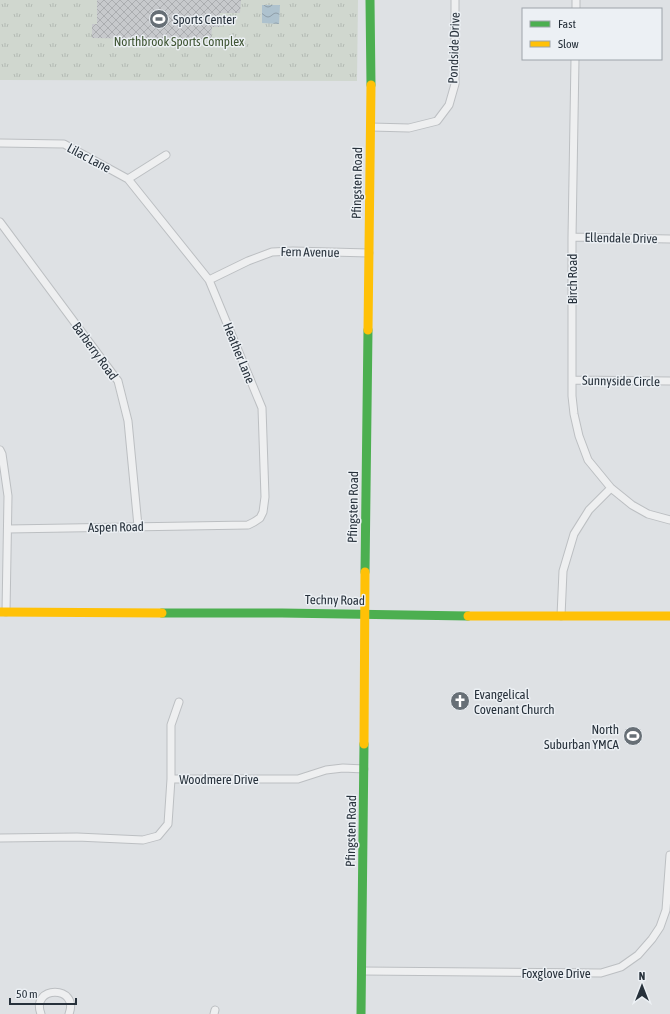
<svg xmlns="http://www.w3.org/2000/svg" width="670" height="1014" viewBox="0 0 670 1014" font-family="'Asap Condensed',sans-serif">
  <defs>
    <pattern id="grass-tufts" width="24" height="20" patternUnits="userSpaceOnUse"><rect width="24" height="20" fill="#d0d7cf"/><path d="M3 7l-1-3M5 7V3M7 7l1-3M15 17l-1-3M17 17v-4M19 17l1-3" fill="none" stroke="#b3b9b3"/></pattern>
    <pattern id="water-waves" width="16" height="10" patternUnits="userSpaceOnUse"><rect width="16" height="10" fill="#aec2ce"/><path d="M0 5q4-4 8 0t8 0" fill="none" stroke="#8e9ea8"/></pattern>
    <pattern id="building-cross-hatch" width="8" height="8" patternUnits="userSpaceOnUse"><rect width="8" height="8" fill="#c7c9cc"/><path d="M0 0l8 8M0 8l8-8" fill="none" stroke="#abadb0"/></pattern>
  </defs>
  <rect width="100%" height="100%" fill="#dee1e4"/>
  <path fill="url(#grass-tufts)" d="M0,0H358L357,81L0,80Z"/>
  <path fill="url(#water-waves)" d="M262,5H280L279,24L262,23Z"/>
  <path fill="url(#building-cross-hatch)" d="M97,0H241L240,13H220V27H212L211,40L92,38V24H97Z"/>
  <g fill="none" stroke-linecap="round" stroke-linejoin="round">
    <g stroke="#bcbfc2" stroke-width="9">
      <path id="street" d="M576,9V0
        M575,59L572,237V396L574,414L579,436L588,460L611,488
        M371,127L409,128L437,121L449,105L455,84V0
        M0,143L64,144L128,179L209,280L262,408L265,497L263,512L260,518L254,522L248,525L8,529
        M128,179L166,155
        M0,222L118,381L128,421L138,526
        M572,237L670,239
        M209,280L248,261L272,252L293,251L369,253
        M572,380L670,381
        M0,450L2,454L8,496L6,612
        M561,616L563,571L574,534L589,510L611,488L632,505L648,514L670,520
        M171,779H298L326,770L343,768L364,769
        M0,838L77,837L143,840L158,836L168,824L171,779V725L179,702
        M362,971L601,973L621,967L638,955L652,939L660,927L666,910L670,855
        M41,1014C30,985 80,985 69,1014
        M214,1014L215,1010"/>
    </g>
    <use href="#street" stroke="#eeeff0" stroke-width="7"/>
    <path stroke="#4caf50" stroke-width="9" d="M370,0L371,85
      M365,572L368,330
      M162,613H282L468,616
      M361,1014L364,744"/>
    <path stroke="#ffc107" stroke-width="9" d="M368,330L371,85
      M0,612L162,613
      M468,616H670
      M364,744L365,572"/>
  </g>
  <defs>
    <g id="stadium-disc" transform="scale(1)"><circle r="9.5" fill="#676f76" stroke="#ecf0f4"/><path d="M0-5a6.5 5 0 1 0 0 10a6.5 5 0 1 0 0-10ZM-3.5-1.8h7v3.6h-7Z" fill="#fff"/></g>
    <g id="church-disc" transform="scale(1)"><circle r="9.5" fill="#676f76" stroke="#ecf0f4"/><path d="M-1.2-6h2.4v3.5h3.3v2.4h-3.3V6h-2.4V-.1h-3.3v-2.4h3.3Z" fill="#fff"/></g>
  </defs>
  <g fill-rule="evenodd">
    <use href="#stadium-disc" x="159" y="19"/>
    <use href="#church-disc" x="460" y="701"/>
    <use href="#stadium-disc" x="633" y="736"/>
  </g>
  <g text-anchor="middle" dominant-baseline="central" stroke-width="3" stroke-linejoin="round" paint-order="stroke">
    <g font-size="13" fill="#27313b" stroke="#ecf0f4" text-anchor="start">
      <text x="173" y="19">Sports Center</text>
      <text x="474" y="694">Evangelical<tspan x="474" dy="15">Covenant Church</tspan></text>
      <text x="619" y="729" text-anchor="end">North<tspan x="619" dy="15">Suburban YMCA</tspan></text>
    </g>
    <g font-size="13" fill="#405635" stroke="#ecf0f4">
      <text x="179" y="41">Northbrook Sports Complex</text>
    </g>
    <g font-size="13" fill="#27313b" stroke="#ecf0f4">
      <text transform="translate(454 48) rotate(-88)">Pondside Drive</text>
      <text transform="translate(89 158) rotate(28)">Lilac Lane</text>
      <text transform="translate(357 183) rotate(-89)">Pfingsten Road</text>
      <text transform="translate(621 238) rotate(1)">Ellendale Drive</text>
      <text transform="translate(310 252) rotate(1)">Fern Avenue</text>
      <text transform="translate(572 279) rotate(-90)">Birch Road</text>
      <text transform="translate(95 351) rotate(54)">Barberry Road</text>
      <text transform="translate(239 353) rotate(68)">Heather Lane</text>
      <text transform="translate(621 381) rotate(1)">Sunnyside Circle</text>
      <text transform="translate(353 507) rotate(-89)">Pfingsten Road</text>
      <text transform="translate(116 527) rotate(-1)">Aspen Road</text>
      <text transform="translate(335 600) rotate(1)">Techny Road</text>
      <text x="219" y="779">Woodmere Drive</text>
      <text transform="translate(351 831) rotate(-89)">Pfingsten Road</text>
      <text x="556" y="973">Foxglove Drive</text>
    </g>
  </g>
  <rect x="522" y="8" width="140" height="52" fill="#ecf0f4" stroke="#9da4aa"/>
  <rect x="530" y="21" width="20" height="6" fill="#4caf50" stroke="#9da4aa"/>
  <text x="558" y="28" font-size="12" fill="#27313b">Fast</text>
  <rect x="530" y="41" width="20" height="6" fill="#ffc107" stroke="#9da4aa"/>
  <text x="558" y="48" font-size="12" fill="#27313b">Slow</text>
  <g transform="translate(642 986)" stroke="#ecf0f4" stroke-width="3" paint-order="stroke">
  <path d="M0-3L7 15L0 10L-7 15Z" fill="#27313b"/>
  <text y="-6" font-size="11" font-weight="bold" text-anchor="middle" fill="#27313b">N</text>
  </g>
  <path d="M10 998v6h66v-6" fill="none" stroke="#27313b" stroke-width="2"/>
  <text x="16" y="998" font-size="12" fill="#27313b" stroke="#ecf0f4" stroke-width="3" paint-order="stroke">50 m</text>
</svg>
